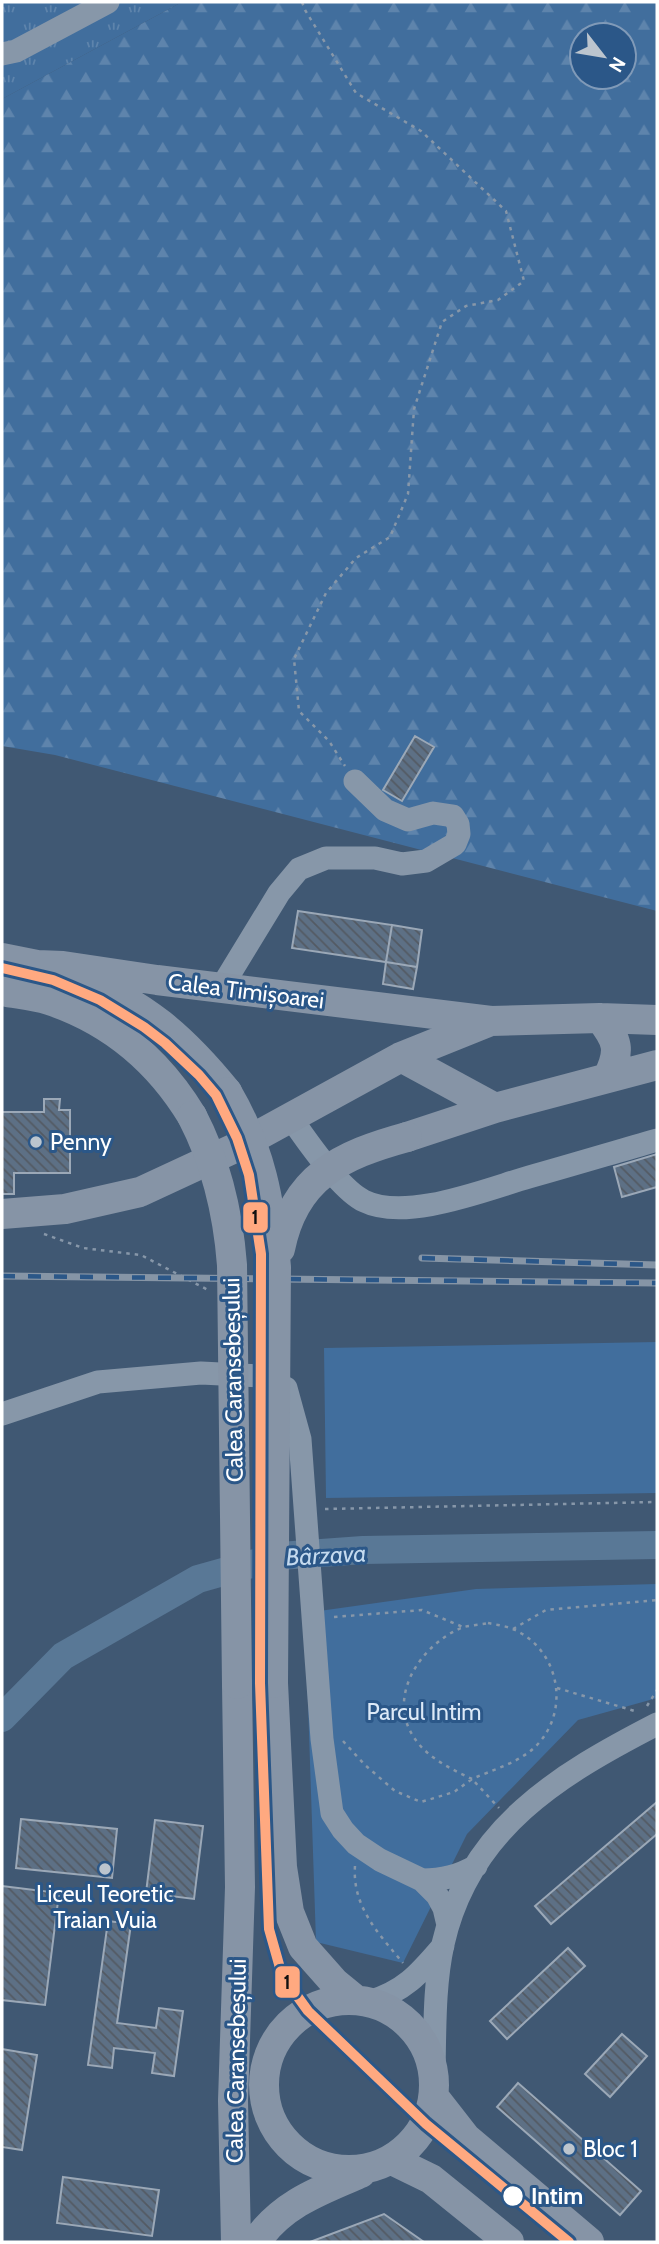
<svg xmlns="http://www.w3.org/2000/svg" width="659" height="2244" viewBox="0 0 659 2244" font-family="Cabin,sans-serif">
  <defs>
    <pattern id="grass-tufts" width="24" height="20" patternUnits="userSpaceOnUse" patternTransform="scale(1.75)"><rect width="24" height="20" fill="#416e9d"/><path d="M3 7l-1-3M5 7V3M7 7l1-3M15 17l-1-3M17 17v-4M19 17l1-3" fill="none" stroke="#5e84ac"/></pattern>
    <pattern id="forest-firs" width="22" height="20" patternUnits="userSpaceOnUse" patternTransform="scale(1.75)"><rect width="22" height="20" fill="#416e9d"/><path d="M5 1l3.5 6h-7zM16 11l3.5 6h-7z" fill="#5e84ac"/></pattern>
    <pattern id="building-back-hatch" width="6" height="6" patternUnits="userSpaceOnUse" patternTransform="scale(1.75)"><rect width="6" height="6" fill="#5d7085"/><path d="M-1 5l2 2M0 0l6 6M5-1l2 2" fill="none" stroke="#535a63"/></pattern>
  </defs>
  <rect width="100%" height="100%" fill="#405873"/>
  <path fill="url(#grass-tufts)" d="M2,2H182L2,99Z"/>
  <path fill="url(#forest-firs)" fill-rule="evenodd" d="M182,2H657V911L55,755L2,746V99ZM582,35H624V77H582Z"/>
  <path fill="#416e9d" d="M657,1342V1493L326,1498L324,1348Z
    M657,1584V1698L578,1720L467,1834L403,1963L316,1942L305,1613L476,1589Z"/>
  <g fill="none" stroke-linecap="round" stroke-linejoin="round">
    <path stroke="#597896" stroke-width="28" d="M2,1718L63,1656L198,1579L280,1556L363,1550L657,1545"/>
  </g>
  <path fill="url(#building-back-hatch)" stroke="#9ba8b7" stroke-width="2" d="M415,736L434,747L402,801L383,790Z
    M298,911L392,925L386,962L292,948Z
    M392,925L422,930L417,967L386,962Z
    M386,962L417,967L413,989L383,984Z
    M44,1099H60L59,1110H70V1173H14V1194H2V1112H44Z
    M657,1154V1187L622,1197L614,1167Z
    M657,1802V1834L551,1924L535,1906Z
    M21,1819L117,1829L112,1878L16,1868Z
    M155,1820L203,1826L194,1899L146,1893Z
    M2,1886L59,1893L45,2005L2,2000Z
    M108,1921L131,1924L117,2023L156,2028L159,2008L183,2011L174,2076L152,2073L155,2053L114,2048L112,2068L88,2065Z
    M568,1948L585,1966L507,2039L490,2021Z
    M622,2034L647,2056L610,2097L585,2074Z
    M2,2049L37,2055L22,2150L2,2147Z
    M518,2083L641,2191L620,2215L497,2107Z
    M63,2177L159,2190L152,2236L57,2223Z
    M384,2214L424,2242H310Z"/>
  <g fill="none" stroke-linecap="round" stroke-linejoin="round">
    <path stroke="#8797a9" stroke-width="2.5" stroke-dasharray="3.5 5" stroke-linecap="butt" d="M302,2L305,10L356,93L421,131L506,211L524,281L498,300L466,306L442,322L414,409L408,494L390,537L356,558L326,593L294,659L299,711L329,741L345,766
      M44,1234L83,1248L141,1255L208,1290
      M325,1509L657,1502
      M334,1617L422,1610L463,1627
      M488,1623C497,1625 507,1626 515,1630C560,1651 571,1712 535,1747C518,1763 492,1770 472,1779C451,1769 428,1758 415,1739C385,1697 421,1645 461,1628C469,1625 480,1625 488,1623Z
      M513,1629L546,1610L657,1600
      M557,1688L638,1712
      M647,1706L657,1690
      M343,1741L365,1765L395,1791L421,1802L454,1792L472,1779L499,1808
      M355,1866C352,1907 379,1934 403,1963"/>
    <path stroke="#8797a9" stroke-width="23" d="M2,54L16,51L108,2
      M221,988L279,893L299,869L326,858H375L402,864L426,861L455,844L459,834L458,824L453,816L433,813L408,820L385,810L355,781
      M291,1118C306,1140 341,1190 364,1201C406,1222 487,1189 529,1177C572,1165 615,1152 657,1140
      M2,1414L98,1382L201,1373L261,1376L286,1388L300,1439L322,1739L332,1813L343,1830L356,1844L380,1860L422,1880L437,1895L444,1908L448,1925
      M422,1880C443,1880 458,1876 476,1866
      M369,2002C405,1991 419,1974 443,1946
      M434,2071C435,2028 434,1985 443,1944C469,1828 560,1774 657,1724"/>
    <path stroke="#8694a6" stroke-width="30" d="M2,958L37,965L63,966L157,980L491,1021L600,1018L657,1020
      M77,978C143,1002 184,1039 227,1092
      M2,991C17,994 34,995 49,1000C112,1021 158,1060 192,1116
      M600,1018C618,1041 621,1050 608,1077
      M401,1057L495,1108L657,1065
      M407,1137L495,1108
      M2,1214L65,1209L140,1192L237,1147L401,1057L488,1022
      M273,1683L282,1867L289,1912L303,1947L334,1982L356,2000
      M264 2085a85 85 0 1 1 170 0a85 85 0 1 1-170 0Z
      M434,2097L466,2138L589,2242
      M392,2160L431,2179L509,2242
      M236,2242L233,2101L240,1887L237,1684
      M256,2242C281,2204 321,2190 361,2173"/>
    <g stroke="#8695a6" stroke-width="7">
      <path id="rail" d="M422,1258L657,1265
        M2,1276L657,1283"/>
    </g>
    <use href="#rail" stroke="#2b5788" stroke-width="4.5" stroke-dasharray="13" stroke-linecap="butt"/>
    <path stroke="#8694a6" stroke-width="30" d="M227,1092C261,1150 270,1201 276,1267L273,1683
      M192,1116C217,1164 228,1212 232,1265L237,1684
      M280,1249C294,1177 341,1155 407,1137"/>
    <g stroke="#2b5788" stroke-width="16">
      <path id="tram-1" d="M2,968L53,980L100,1000L144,1027L165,1043L199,1075L216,1095L237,1138L249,1175L261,1254L260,1683L269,1929L282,1975L308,2011L426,2124L569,2242"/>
    </g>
    <use href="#tram-1" stroke="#ffa980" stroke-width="10"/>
  </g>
  <g fill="#bcc5ce" stroke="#2b5788" stroke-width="2.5">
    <circle cx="36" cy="1142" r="7"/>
    <circle cx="105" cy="1869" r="7"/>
    <circle cx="569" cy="2149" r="7"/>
  </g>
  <circle fill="#fff" stroke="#2b5788" stroke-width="2.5" cx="513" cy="2196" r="11"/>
  <g text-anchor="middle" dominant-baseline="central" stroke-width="6" stroke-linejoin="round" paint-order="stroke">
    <g font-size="23" fill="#fff" stroke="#2b5788">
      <text transform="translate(246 991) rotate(7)">Calea Timișoarei</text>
      <text transform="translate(233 1380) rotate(-91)">Calea Caransebeșului</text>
      <text transform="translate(236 2061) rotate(-89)">Calea Caransebeșului</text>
    </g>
    <g font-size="23" fill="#fff" stroke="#2b5788" text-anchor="start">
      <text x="50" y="1142">Penny</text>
      <text x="105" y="1894" text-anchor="middle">Liceul Teoretic<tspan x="105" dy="26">Traian Vuia</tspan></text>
      <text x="583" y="2149">Bloc 1</text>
    </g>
    <g font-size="23" fill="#dce9f7" stroke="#2b5788">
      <text x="424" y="1712">Parcul Intim</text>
    </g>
    <g font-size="23" font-weight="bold" fill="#fff" stroke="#2b5788" text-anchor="start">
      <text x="531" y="2196">Intim</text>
    </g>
    <g font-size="24" font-style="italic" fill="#c4daef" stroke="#2b5788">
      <text transform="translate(326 1555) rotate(-3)">Bârzava</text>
    </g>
  </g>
  <g stroke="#2b5788" stroke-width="2.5">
    <rect x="242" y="1201" width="27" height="33" rx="7" fill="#ffa980"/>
    <rect x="274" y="1965" width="27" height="34" rx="7" fill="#ffa980"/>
  </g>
  <g font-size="19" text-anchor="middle" font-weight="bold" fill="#111">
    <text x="255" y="1224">1</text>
    <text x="287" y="1989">1</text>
  </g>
  <rect width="659" height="2244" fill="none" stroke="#ffffff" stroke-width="7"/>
  <g transform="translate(603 56) rotate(121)"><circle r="33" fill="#2b5788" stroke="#809ab8" stroke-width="2"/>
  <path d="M0-5L12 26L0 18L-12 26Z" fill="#bcc5ce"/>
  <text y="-10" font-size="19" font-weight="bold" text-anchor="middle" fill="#ffffff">N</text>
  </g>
</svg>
